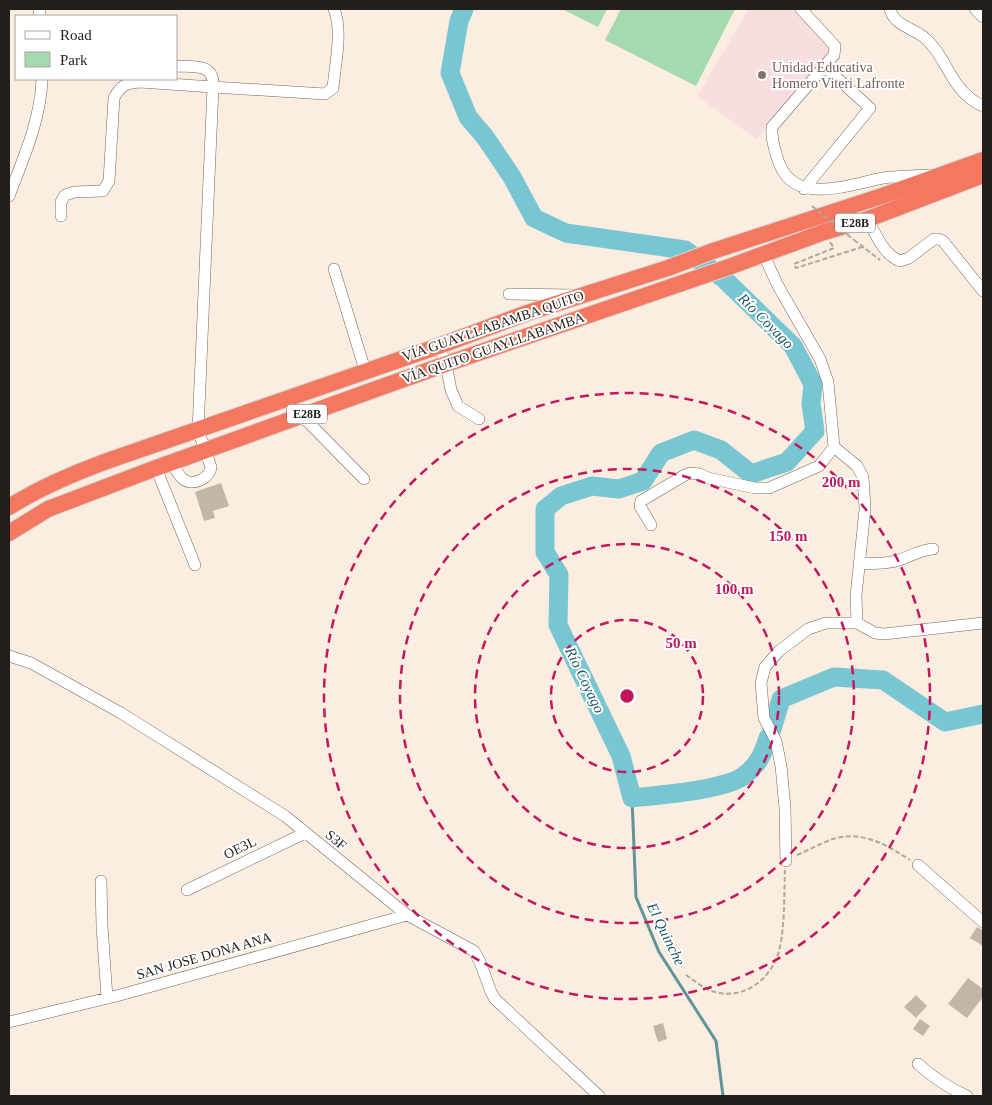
<svg xmlns="http://www.w3.org/2000/svg" width="992" height="1105" viewBox="0 0 992 1105" font-family="Georgia,serif">
  <rect width="100%" height="100%" fill="#fbeddf"/>
  <path fill="#f9dee0" d="M749,9H793L833,48V54L756,139L697,96Z"/>
  <path fill="#a5d9b0" d="M562,9H607L598,27Z
    M621,9H735L696,86L605,40Z"/>
  <g fill="none" stroke-linecap="round" stroke-linejoin="round">
    <path stroke="#5e949a" stroke-width="3" d="M632,798L636,897L659,952L716,1041L723,1096"/>
    <path stroke="#77c6d2" stroke-width="19" d="M464,9L459,21L450,73L468,117L485,137L512,177L534,218L566,233L685,250L723,278L793,346L813,384L811,404L815,431L787,462L751,474L721,450L694,440L661,453L643,481L619,489L592,486L561,496L545,509V552L559,575L558,625L621,756L632,798C658,795 729,790 746,774C759,764 763,753 768,738
      M772,729L781,699L834,677L883,680L945,722L983,714"/>
  </g>
  <path fill="#c3b6a8" d="M221,483L229,506L213,511L215,518L204,521L195,492Z
    M977,927L983,930V946L970,938Z
    M968,978L983,989V997L967,1018L948,1004Z
    M916,995L927,1006L916,1018L904,1007Z
    M920,1019L930,1026L923,1036L913,1029Z
    M663,1023L667,1039L658,1042L653,1026Z"/>
  <g fill="none" stroke-linecap="round" stroke-linejoin="round">
    <g stroke="#72675a" stroke-width="12">
      <path id="minor" d="M39,9L40,16
        M801,9L835,46L834,55L772,127C771,138 774,147 777,157C791,208 846,185 883,178C898,176 914,176 929,175
        M890,9C893,25 915,29 925,38C944,54 950,83 970,98C974,102 979,104 983,106
        M975,9L983,17
        M804,189L870,108L824,66
        M9,196C23,159 41,119 42,79
        M61,216V202L65,195L74,192L103,191L109,181L114,98C120,86 126,83 140,82L213,87C215,63 194,67 176,66
        M868,219C875,234 884,255 900,261L909,258L934,239H938L943,241L983,291
        M763,253L777,284L820,359L828,382L834,447L857,466L863,477L865,509L856,596L857,623
        M334,269L365,370
        M509,294L573,295
        M439,346L446,364L451,390L458,406L479,419
        M301,416L310,424L364,479
        M172,462C175,468 178,475 183,479C193,487 210,478 211,467L198,430L213,87L325,94L333,88C335,65 343,31 334,9
        M156,468L195,565
        M651,525L640,506L641,501L685,475L690,473L700,474L708,478L755,488H769L819,466L834,447
        M859,563C872,564 886,564 899,560C911,556 920,550 933,549
        M9,656L31,663L121,713L285,816L407,915L474,951L480,962L491,992L495,999L599,1096
        M786,861L785,808L781,766L776,741L764,718L761,683L765,667L779,651L808,629L826,623H857L875,633L884,634L983,623
        M918,865L983,922
        M101,881L102,926L107,998
        M187,890L305,833
        M9,1022L120,995L407,915
        M918,1064C934,1078 948,1088 967,1096"/>
    </g>
    <g stroke="#d7d6d6" stroke-width="18">
      <path id="highway" d="M9,507C41,487 74,473 110,460L439,346L527,313L668,268L713,251L882,196L983,160
        M9,533L48,509L156,468L446,364L726,268L824,232L868,219L983,175"/>
    </g>
    <path stroke="#b2a79c" stroke-width="2" stroke-dasharray="5 2.5" stroke-linecap="butt" d="M854,240L880,260
      M830,242L834,248L794,264L796,268L862,247
      M797,855C809,850 821,843 833,839C862,830 887,845 910,860
      M686,975C695,981 704,989 715,992C745,1000 771,979 779,951C785,928 784,894 785,870"/>
    <use href="#minor" stroke="#fff" stroke-width="11"/>
    <use href="#highway" stroke="#f3785f" stroke-width="16"/>
    <path stroke="#b2a79c" stroke-width="2" stroke-dasharray="5 2.5" stroke-linecap="butt" d="M812,206L854,240"/>
  </g>
  <g fill="none" stroke="#c2185b" stroke-width="2.5" stroke-dasharray="9 6">
    <circle cx="627" cy="696" r="76"/>
    <circle cx="627" cy="696" r="152"/>
    <circle cx="627" cy="696" r="227"/>
    <circle cx="627" cy="696" r="303"/>
  </g>
  <circle fill="#8d6e63" stroke="#fff" stroke-width="2" cx="762" cy="75" r="5"/>
  <g text-anchor="middle" dominant-baseline="central" stroke-width="4" stroke-linejoin="round" paint-order="stroke">
    <g fill="#fff" stroke="#65625e" stroke-width="1">
      <rect x="835" y="213.5" width="40" height="19" rx="4"/>
      <rect x="287" y="404.5" width="40" height="19" rx="4"/>
    </g>
    <g font-size="12" font-weight="bold" fill="#231e19">
      <text x="855" y="223">E28B</text>
      <text x="307" y="414">E28B</text>
    </g>
    <g font-size="14" fill="#785e54" stroke="#fff" text-anchor="start">
      <text x="772" y="67">Unidad Educativa<tspan x="772" dy="16">Homero Viteri Lafronte</tspan></text>
    </g>
    <g font-size="14" fill="#231e19" stroke="#fff">
      <text transform="translate(493 326) rotate(-19)">VÍA GUAYLLABAMBA QUITO</text>
      <text transform="translate(493 348) rotate(-19)">VÍA QUITO GUAYLLABAMBA</text>
      <text transform="translate(336 840) rotate(40)">S3F</text>
      <text transform="translate(240 848) rotate(-26)">OE3L</text>
      <text transform="translate(204 956) rotate(-16)">SAN JOSE DONA ANA</text>
    </g>
    <g font-size="15" font-style="italic" fill="#195b64" stroke="#fff">
      <text transform="translate(766 321) rotate(45)">Río Coyago</text>
      <text transform="translate(585 680) rotate(64)">Río Coyago</text>
      <text transform="translate(666 934) rotate(64)">El Quinche</text>
    </g>
  </g>
  <circle cx="627" cy="696" r="8" fill="#c2185b" stroke="#fff" stroke-width="2.5"/>
  <g font-size="15" text-anchor="middle" font-weight="bold" fill="#c2185b" stroke="#fff" stroke-width="4" stroke-linejoin="round" paint-order="stroke">
    <text x="841" y="487">200 m</text>
    <text x="788" y="541">150 m</text>
    <text x="734" y="594">100 m</text>
    <text x="681" y="648">50 m</text>
  </g>
  <rect width="992" height="1105" fill="none" stroke="#231e19" stroke-width="20"/>
  <rect x="15" y="15" width="162" height="65" fill="#ffffff" stroke="#a7a5a3"/>
  <rect x="25" y="31" width="25" height="8" fill="#ffffff" stroke="#a7a5a3"/>
  <text x="60" y="40" font-size="15" fill="#231e19">Road</text>
  <rect x="25" y="52" width="25" height="15" fill="#a5d9b0" stroke="#a7a5a3"/>
  <text x="60" y="65" font-size="15" fill="#231e19">Park</text>
</svg>
